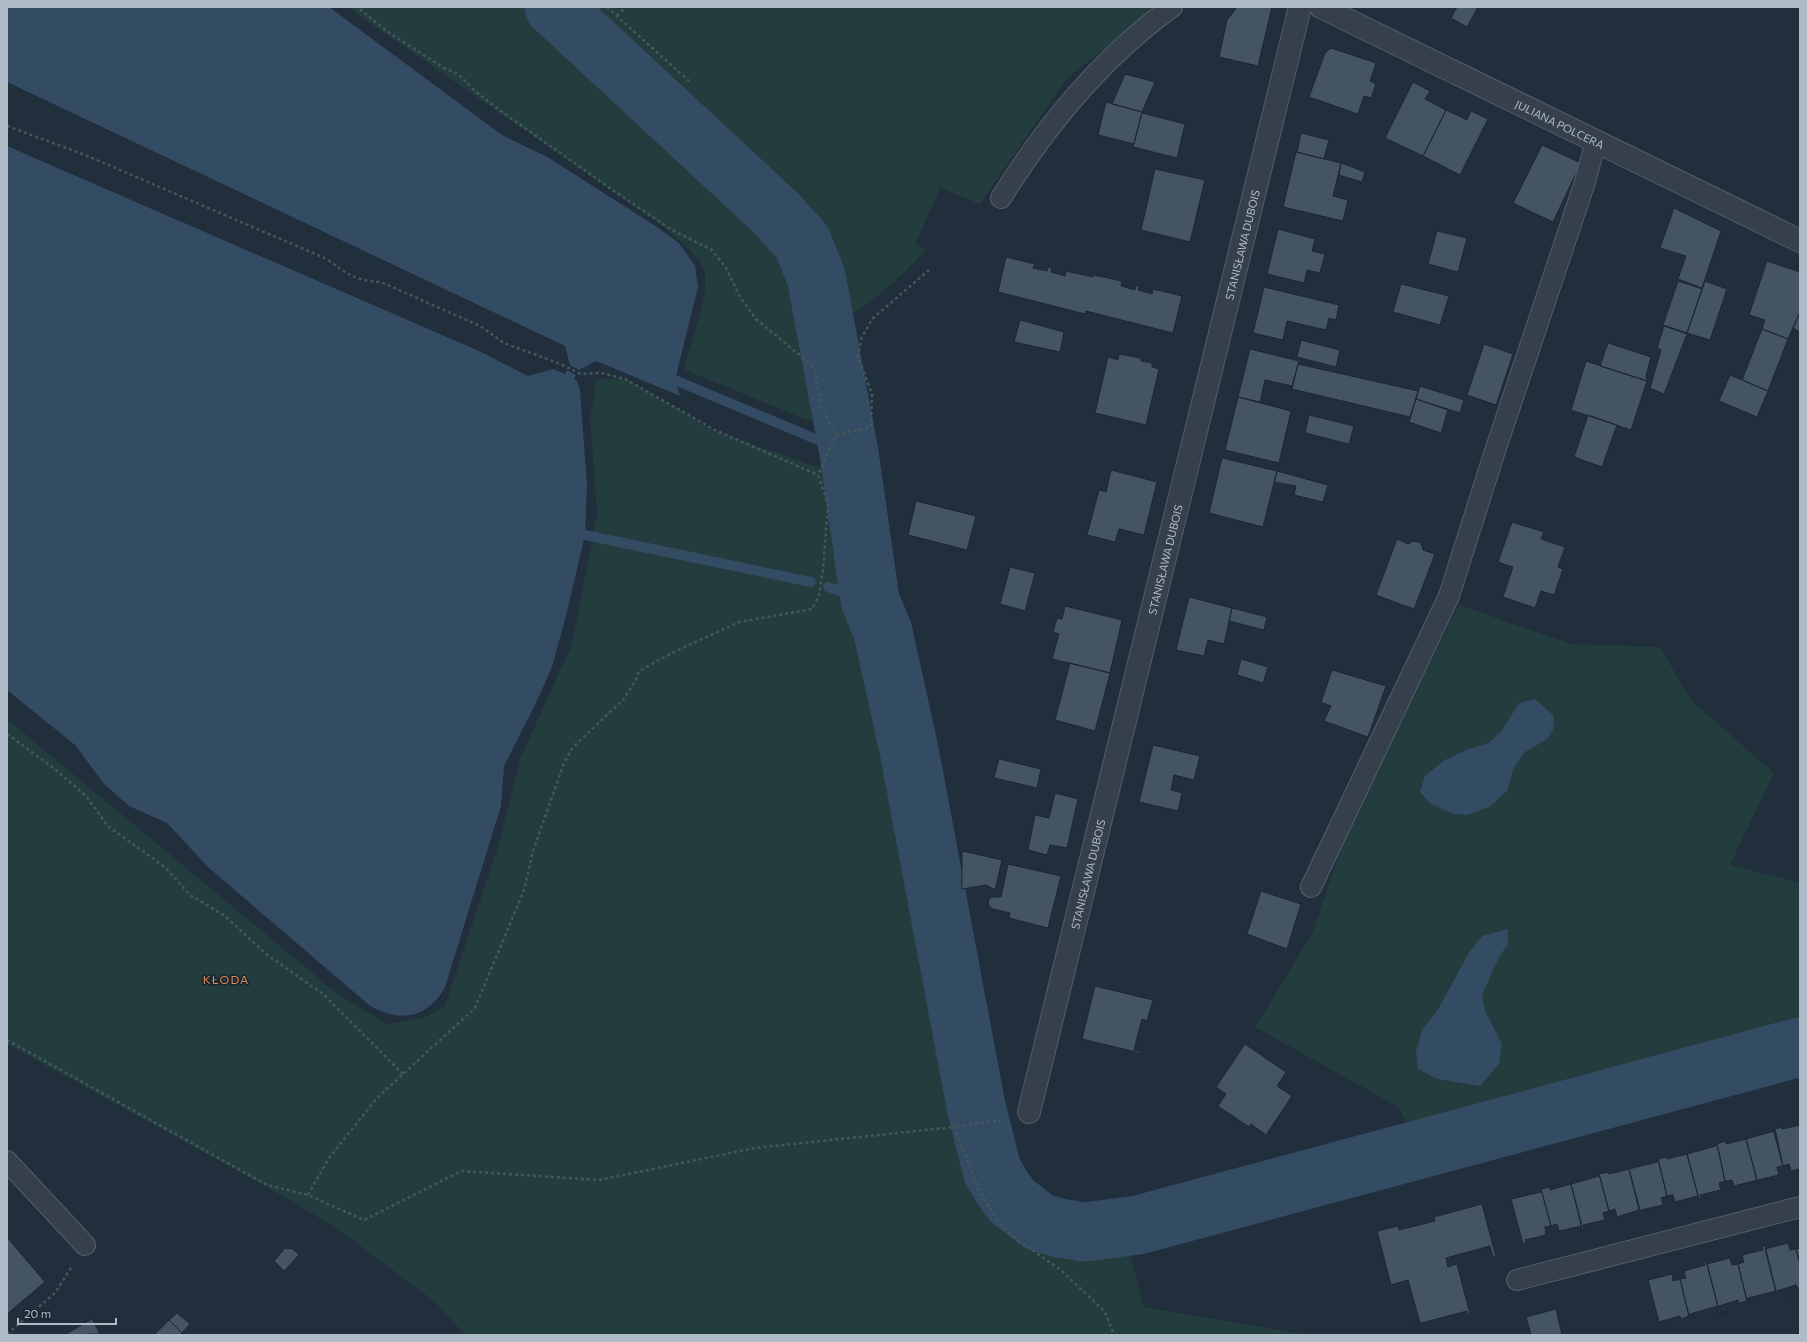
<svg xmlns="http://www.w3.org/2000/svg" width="1807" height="1342" viewBox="0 0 1807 1342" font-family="Commissioner,sans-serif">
  <rect width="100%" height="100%" fill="#212e3c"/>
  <path fill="#233c3d" d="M347,7H538L744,198L785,241L813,308L828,393L817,424L683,369C690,346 711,291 704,270C699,255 673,235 661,225Z
    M569,7H1159L1067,78L980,204L940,188L916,243L926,250C901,277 874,302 843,320L823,250L806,222Z
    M597,379H627L713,430L814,466L839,468L927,970L968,1142L987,1187L1019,1224L1045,1239L1098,1242L1108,1241L1130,1254L1144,1307L1309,1335H465L435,1302L342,1232L290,1200L7,1044V719L339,995L387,1024L425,1017L445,1006L497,850L521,757L572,644L597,514L590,417Z
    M1459,605L1571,644L1660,647L1691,700L1774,773L1730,865L1800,883V1030L1540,1100L1410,1129L1398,1107L1255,1027L1312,934L1354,811Z"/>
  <path fill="#344b64" d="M7,7H329L502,135L549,158L657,227L679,243L695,266L698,287L675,380L680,396L596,361L579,370L570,365L565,346L7,82Z
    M7,146L479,351L528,376L553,369L565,374L567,370L576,375L574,379L577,381L580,391L587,485L585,535L566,616L552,667L536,703L504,766L501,806L445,987C428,1019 398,1023 369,1005L208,867L167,823L129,806L104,784L75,745L7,690Z
    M1535,699L1554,716L1553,730L1547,739L1525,752L1513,769L1507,791L1491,806L1468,815L1453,814L1431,804L1420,792L1425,776L1445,760L1466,750L1488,743L1501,732L1519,703Z
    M1508,929V944L1499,957L1482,995L1485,1011L1502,1044L1499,1064L1480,1086L1437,1079L1418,1069L1416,1052L1422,1030L1439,1008L1468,954L1482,936Z"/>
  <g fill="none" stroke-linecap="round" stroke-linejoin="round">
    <path stroke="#344b64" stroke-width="10" d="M675,380L849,453
      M585,535L811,582
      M828,587L870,600"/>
    <path stroke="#344b64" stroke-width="59" d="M554,7L777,214L802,242L816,276L849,453L870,600L883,632L909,750L976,1106L992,1170L1001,1186L1012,1201L1039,1222L1059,1228L1085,1232L1138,1225L1800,1047"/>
  </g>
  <path fill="#445463" stroke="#1c2733" d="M1237,7H1272L1258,66L1219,57L1227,20Z
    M1457,7H1478L1467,27L1451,18Z
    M1331,48L1376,63L1370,81L1376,84L1371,98L1364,96L1358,114L1309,97L1325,53Z
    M1125,74L1155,82L1142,112L1112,104Z
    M1413,82L1430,91L1425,99L1446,110L1423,156L1385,138Z
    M1106,102L1142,112L1134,144L1098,135Z
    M1446,110L1467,120L1471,111L1488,119L1460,175L1423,156Z
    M1142,113L1185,124L1177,158L1133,147Z
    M1301,133L1329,140L1324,159L1297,152Z
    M1542,145L1581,163L1553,222L1513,203Z
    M1296,152L1341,163L1333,196L1348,200L1343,221L1283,207Z
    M1341,163L1365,172L1362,182L1339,175Z
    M1155,169L1205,180L1190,242L1141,230Z
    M1674,208L1721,231L1702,288L1678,279L1686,256L1660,248Z
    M1278,229L1315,239L1312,251L1325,254L1320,273L1307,270L1304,283L1267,274Z
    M1437,231L1467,238L1458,272L1428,264Z
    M1006,257L1035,264L1033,268L1047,271L1048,267L1052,268L1051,272L1065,276L1066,271L1093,277L1094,275L1122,281L1121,286L1135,290L1136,285L1139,286L1138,290L1152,294L1153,289L1182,296L1173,333L1086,311L1085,314L998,292Z
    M1767,261L1800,272V312L1788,339L1762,329L1765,320L1749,315Z
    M1678,281L1702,289L1687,333L1663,325Z
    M1705,281L1727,289L1710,340L1687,333Z
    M1401,284L1449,296L1440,325L1393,312Z
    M1264,287L1339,305L1336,320L1329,318L1326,330L1287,321L1283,340L1253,333Z
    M1800,312V332L1793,328Z
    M1020,320L1064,332L1060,352L1014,342Z
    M1664,326L1687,334L1664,394L1650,388L1661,350L1657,348Z
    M1762,329L1788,339L1768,391L1742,380Z
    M1301,340L1340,350L1336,367L1297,357Z
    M1608,343L1651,357L1646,376L1647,381L1600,366Z
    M1484,344L1513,354L1496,405L1467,395Z
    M1250,349L1299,361L1292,386L1265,380L1260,402L1238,397Z
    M1119,354L1141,358V361L1152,363V367L1159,369L1146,425L1095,413L1108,357L1118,360Z
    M1586,361L1647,381L1631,430L1571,410Z
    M1298,364L1418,391L1410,417L1292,389Z
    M1730,375L1768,391L1757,417L1719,401Z
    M1420,386L1464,400L1460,413L1416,399Z
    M1238,397L1291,411L1279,463L1225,450Z
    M1416,399L1448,410L1441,433L1409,422Z
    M1309,415L1354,426L1349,444L1305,433Z
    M1588,415L1617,425L1602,467L1574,457Z
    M1222,458L1277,471L1263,527L1209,513Z
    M1111,470L1157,482L1144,535L1119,529L1115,542L1087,535L1099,490L1106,492Z
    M1277,471L1328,485L1323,502L1294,495L1296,486L1274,482Z
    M916,501L976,516L967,550L908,535Z
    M1512,522L1544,532L1541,539L1565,547L1558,567L1563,569L1554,595L1541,591L1535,608L1503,597L1513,567L1498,562Z
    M1397,539L1408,544L1414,541L1421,543L1423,550L1435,554L1414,609L1376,595Z
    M1010,567L1035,573L1025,611L1000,604Z
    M1189,597L1232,608L1224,644L1208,640L1204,656L1176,650Z
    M1065,606L1122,620L1110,673L1052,659L1059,634L1053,632L1057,618L1062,619Z
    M1232,608L1267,617L1264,630L1229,621Z
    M1241,659L1268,667L1263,683L1237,675Z
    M1070,663L1110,673L1095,731L1055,720Z
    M1332,670L1386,686L1368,737L1324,721L1331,706L1321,702Z
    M1153,745L1200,756L1194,780L1174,775L1171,790L1182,793L1178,811L1139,802Z
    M999,759L1041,769L1037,788L994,778Z
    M1055,793L1078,799L1067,848L1050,845L1047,855L1028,850L1035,815L1049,818Z
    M962,851L1002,860L995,890L986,885L962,889Z
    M1008,864L1061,876L1048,928L1009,918L1010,913L993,909L989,906L988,901L991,897H1001Z
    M1261,891L1301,904L1287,949L1247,934Z
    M1095,986L1153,1000L1147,1021L1142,1019L1134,1050L1140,1051V1053L1082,1039Z
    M1245,1044L1286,1072L1277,1086L1292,1096L1266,1135L1251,1124L1249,1127L1218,1106L1226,1094L1216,1087Z
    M1800,1125V1169L1791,1171L1789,1164L1783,1166L1775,1129L1782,1127V1129Z
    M1773,1129L1783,1166L1777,1167L1779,1175L1758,1180L1759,1184H1758L1746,1139L1774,1131Z
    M1746,1139L1757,1180L1734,1186L1732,1180L1725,1181L1717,1144L1725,1141L1726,1144Z
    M1717,1144L1725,1181L1719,1183L1721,1190L1700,1195L1701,1199H1699L1687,1154L1716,1146Z
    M1687,1154L1698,1196L1675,1202L1673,1195L1667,1196L1658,1159L1666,1157L1667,1159Z
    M1658,1159L1667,1196L1661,1198L1663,1205L1641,1210L1643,1214H1641L1629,1169L1657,1162Z
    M1629,1169L1639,1210L1617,1217L1615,1209L1609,1211L1599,1174L1608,1172L1609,1174Z
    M1599,1174L1609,1211L1603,1213L1605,1220L1583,1225L1584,1229H1582L1571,1184L1599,1176Z
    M1571,1184L1582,1226L1559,1231L1557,1224L1551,1226L1541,1189L1550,1187V1190Z
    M1541,1189L1551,1226L1545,1227L1546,1235L1525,1240L1526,1244H1523L1511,1199L1541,1192Z
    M1482,1204L1496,1257H1493L1490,1246L1446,1258L1448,1267L1457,1264L1470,1314H1467V1311L1410,1326L1408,1320L1411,1325L1420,1323L1408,1280L1391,1285L1377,1231L1398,1226L1399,1230L1435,1221L1434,1217Z
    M7,1237L45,1282L7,1314Z
    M1788,1243L1790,1250L1796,1249L1800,1264V1288H1798L1796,1285L1777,1291L1779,1298H1785L1778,1300L1765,1249Z
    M1762,1246H1765L1776,1291L1748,1298L1747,1301L1738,1264L1744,1262L1742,1255L1763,1250Z
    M285,1248L293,1249L299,1255L284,1271L274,1261Z
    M1800,1248V1264L1796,1249Z
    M1730,1258L1732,1265L1738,1264L1747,1301L1739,1303L1738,1300L1719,1306L1721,1314H1727L1720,1315L1707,1264Z
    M1704,1261H1706L1707,1264L1718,1306L1690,1314L1689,1316L1680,1279L1686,1278L1684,1271L1705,1265Z
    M1672,1274L1673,1281L1680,1279L1689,1316L1681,1319L1680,1316L1659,1322L1648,1280Z
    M1556,1309L1562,1335H1531L1526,1317Z
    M177,1313L190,1324L182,1333L169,1320Z
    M92,1319L100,1334L66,1335V1334Z
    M169,1320L182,1333L180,1335H154Z"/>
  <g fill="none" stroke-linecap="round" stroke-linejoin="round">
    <g stroke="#535e6a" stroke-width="22">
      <path id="service" d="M1001,198C1047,124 1101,58 1172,7
        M1311,887L1449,596L1494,454L1584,185L1596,141
        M7,1161L85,1245
        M1517,1280L1800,1207"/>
    </g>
    <g stroke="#535e6a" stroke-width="24">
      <g id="minor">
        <path id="s1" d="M1321,7L1800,241"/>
        <path id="s2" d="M1029,1112L1300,7"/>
      </g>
    </g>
    <path stroke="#41595b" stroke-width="2.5" stroke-dasharray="3 3" stroke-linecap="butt" d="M607,7L691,83
      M617,16L626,7
      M7,126L85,155L327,259C346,274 356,281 381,282L480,326L504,343L558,363L581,374L601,373L625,379L715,430L818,475
      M836,435L871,427L872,394L858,357L861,339L872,319L929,270
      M7,734L51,766L86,796L108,826L166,868L190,895L225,916L266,954L323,994L403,1074
      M7,1040L267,1185L308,1195L364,1220L461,1171L599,1180L755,1148L954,1127
      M1002,1120L954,1127L980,1192L996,1218L1016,1239L1061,1270L1105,1312L1114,1335
      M308,1195L329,1158L377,1098L475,1008L524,890L533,851L564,763L573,747L623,700L636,680L639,671L672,653L739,622L812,609L819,596L823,570L828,504L818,475L836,435L821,406L814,367L756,319L740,297L726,268L712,250L672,230L614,191L498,109L475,91L458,74L444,68L388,32L357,7
      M7,1334L55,1293L71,1268"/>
    <use href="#service" stroke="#35404c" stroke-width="20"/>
    <use href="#minor" stroke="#35404c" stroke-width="22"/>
  </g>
  <g text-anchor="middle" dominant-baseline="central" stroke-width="3" stroke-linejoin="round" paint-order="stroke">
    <g font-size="11" fill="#b0bbc8" stroke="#1a2531">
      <text stroke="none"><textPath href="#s1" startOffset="266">JULIANA POLCERA</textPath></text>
      <text stroke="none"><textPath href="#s2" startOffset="893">STANISŁAWA DUBOIS</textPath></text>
      <text stroke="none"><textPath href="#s2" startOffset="569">STANISŁAWA DUBOIS</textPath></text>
      <text stroke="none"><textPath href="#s2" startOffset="245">STANISŁAWA DUBOIS</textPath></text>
    </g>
    <g font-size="12" letter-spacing="1" fill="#da8a59" stroke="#1a2531">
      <text x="226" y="979">KŁODA</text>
    </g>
  </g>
  <rect width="1807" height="1342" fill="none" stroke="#b0bbc8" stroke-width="16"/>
  <path d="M18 1318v6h98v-6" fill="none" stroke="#b0bbc8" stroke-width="2"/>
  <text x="24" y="1318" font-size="12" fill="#b0bbc8" stroke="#1a2531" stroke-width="3" paint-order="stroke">20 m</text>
</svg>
